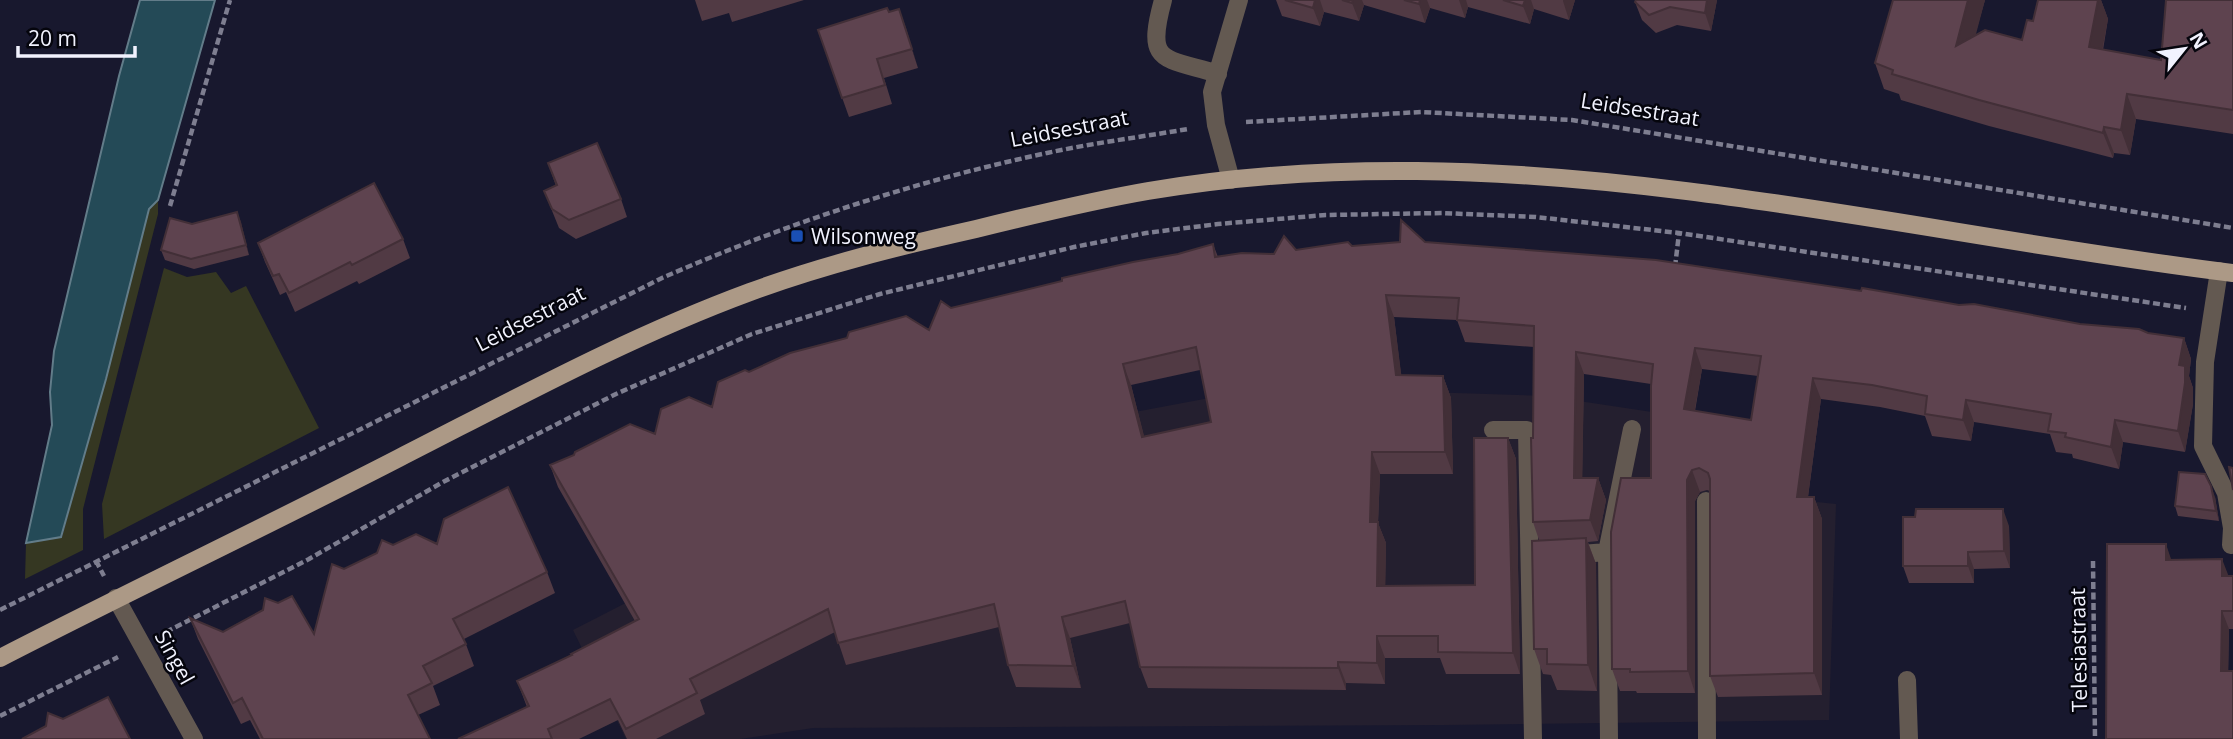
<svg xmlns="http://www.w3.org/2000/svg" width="2233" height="739" viewBox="0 0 2233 739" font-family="'Open Sans',sans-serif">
  <rect width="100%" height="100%" fill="#18182e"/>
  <path fill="#241f2f" d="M1268,387L1546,396L1771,430L1778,498L1836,504L1829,720L1444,725L813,728L740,739H626L573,630L799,514L969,443Z"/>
  <path fill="#353722" d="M158,200V214L83,509V550L25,579L26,543L62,537L149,209Z
    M164,268L187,277L216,272L231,293L246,286L319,428L104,539L102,504Z"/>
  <path fill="#244a57" stroke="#627c89" stroke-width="2" d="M140,0H215L158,200L149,209L106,379L61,537L26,543L52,425L50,392L54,351L119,76Z"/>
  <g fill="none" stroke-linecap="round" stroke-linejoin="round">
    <path stroke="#7e7e90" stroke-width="4.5" stroke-dasharray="7 3.5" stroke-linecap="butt" d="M1246,122L1421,112L1572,120L2233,228
      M170,206L230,0
      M1675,267L1679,233
      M96,561L104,576
      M2093,561L2095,739
      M0,610L662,278C785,224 915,181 1047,153C1093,143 1141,137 1188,129
      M166,632L309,559L443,482L616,394L752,334L880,294L1074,247L1146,233L1218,224L1326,215L1442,213L1536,217L1679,233L2186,308
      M0,716L118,657"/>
    <path stroke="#635951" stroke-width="18" d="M1163,0C1145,65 1163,57 1218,74
      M1231,180L1216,125L1212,92L1239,0
      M2219,271L2205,362L2203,446L2226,493L2232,528L2231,545
      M1493,430H1527L1533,739
      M1706,501L1707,739
      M1607,552L1609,739
      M1568,555L1607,552L1632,429
      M1907,680L1909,739"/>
    <path stroke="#635951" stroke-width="18" d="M116,598L194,739"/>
    <path stroke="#ac9986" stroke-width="18" d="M0,658C132,590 267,526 399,458C515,399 628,337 750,292C823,265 900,246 976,229C1033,215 1090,201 1148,191C1237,176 1327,170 1417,171C1690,174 1963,240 2233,273"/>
  </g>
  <path fill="#513a44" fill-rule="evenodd" d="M695,0H804L732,22L729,13L702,21Z
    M1276,0H1575L1569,20L1534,9L1530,24L1468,7L1465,18L1430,8L1425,23L1364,5L1359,21L1324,12L1320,26L1282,16Z
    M1717,0L1711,31L1677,25L1656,33L1642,20L1635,2Z
    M1893,0H1985L1975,35L2022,40L2033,21L2038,0H2101L2108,19L2103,50L2161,60L2233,0V134L2136,119L2130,155L2114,153L2113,158L1989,126L1901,100L1899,94L1884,89L1875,63Z
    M899,9L918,68L884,78L892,104L849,117L818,30Z
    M548,163L621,199L627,217L576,239L559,228L544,191L556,186Z
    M237,212L249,255L194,269L165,260L161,250L192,224Z
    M403,239L410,258L359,284L357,281L295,312L286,292L280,295L265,262L258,243Z
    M1425,242L1861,291L1959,305L2080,324L2184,338L2191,359L2189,376L2193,388V404L2185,452L2123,442L2119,469L2073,458L2072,454L2056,452L2050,434L1974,422L1971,441L1932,436L1925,416L1880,407L1821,399L1808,497H1814L1822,519V695L1718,697L1710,676V491L1707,490L1700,492L1695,501V693H1637L1636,691H1620L1612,669L1651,478V384L1584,374L1582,478H1598L1606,500L1598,541L1588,542L1596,564L1597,691L1557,690L1551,675L1543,674L1534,649L1539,540L1533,522L1534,347L1465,342L1457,320L1394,317L1401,375L1443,376L1451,398L1453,474H1380L1378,523L1386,543L1385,586L1475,585L1508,438L1516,459L1520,674H1446L1440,658H1385V684L1346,683V690L1148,688L1140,667L1130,623L1070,638L1081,688L1016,687L1008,665L999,627L846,665L835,632L700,700L705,714L656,739H627L618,720L579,739H458L527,707L517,681L572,655L635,621L558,487L550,465L655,434L712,407L749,372L929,330L951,308L1178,254L1213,244L1218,257L1274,254L1296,250L1352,246ZM1702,369L1758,376L1751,420L1695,411ZM1200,370L1211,422L1144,437L1131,385Z
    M2215,497L2219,521L2178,516L2175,506Z
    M2009,526L2010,568L1974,569V583H1909L1903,566Z
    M437,544L547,572L555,593L464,639L474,666L433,686L440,705L418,715L430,739H260L250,720L241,724L198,639L190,618L223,632L314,634L344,569L393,545Z
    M2172,560L2228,576H2233V629H2229L2228,671L2233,739Z"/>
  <path fill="#422f37" d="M1315,0H1320L1324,12L1320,26L1313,8Z
    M1353,0H1362L1364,5L1359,21L1352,3Z
    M1420,0H1427L1430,8L1425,23L1419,4Z
    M1459,0H1466L1468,7L1465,18Z
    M1525,0H1531L1534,9L1530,24L1523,6Z
    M1563,0H1575L1569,20L1563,1Z
    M1707,0H1717L1711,31L1705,13Z
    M1968,0H1985L1966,72L1956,46Z
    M2098,0H2101L2108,19L2098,73L2089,47Z
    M899,9L906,28L918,68L912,49Z
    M2127,94L2136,119L2130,155L2121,130Z
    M2104,127L2114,153L2113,158L2103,133Z
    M237,212L241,222L249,255L246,245Z
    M1386,295L1394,317L1404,396L1396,375Z
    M2184,338L2191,359L2189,376L2193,388V404L2185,452L2178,431L2179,365Z
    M1695,348L1702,369L1691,431L1684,409Z
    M1576,352L1584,374L1582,500L1574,478Z
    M1123,364L1131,385L1150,459L1142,437Z
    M1443,376L1451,398L1453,474L1445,452Z
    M1813,378L1821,399L1805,519L1797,497Z
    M1966,400L1974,422L1971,441L1963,420Z
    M2115,420L2123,442L2119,469L2111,447Z
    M1508,438L1516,459L1520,674L1513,653Z
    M1372,452L1380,474L1378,523L1386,543L1385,607L1377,586L1370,522Z
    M1692,470L1700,492L1695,501V693L1688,671L1687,480Z
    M1598,478L1606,500L1598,541L1590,520Z
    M2211,486L2215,497L2219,521L2216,511Z
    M1814,497L1822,519V695L1814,673Z
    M2003,509L2009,526L2010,568L2004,551Z
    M1586,538L1596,564L1597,691L1588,665Z
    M2166,544L2172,562L2166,560Z
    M1968,552L1974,569V583L1968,566Z
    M2222,559L2229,577L2222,576Z
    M2222,611L2229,629L2228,689L2221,671Z
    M1062,617L1070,638L1081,688L1073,666Z
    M1377,636L1385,658V684L1377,663Z
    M1338,662L1346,683V690L1338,668Z"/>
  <path fill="#5e434f" stroke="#422f37" stroke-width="2" fill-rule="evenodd" d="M1285,0H1315L1313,8Z
    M1342,0H1353L1352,3Z
    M1404,0H1420L1419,4Z
    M1503,0H1525L1523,6Z
    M1636,0H1707L1705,13L1670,7L1649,15L1635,2Z
    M1893,0H1968L1956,46L1985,30L2022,40L2027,20L2033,21L2038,0H2098L2089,47L2161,60L2166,0H2233V110L2127,94L2121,130L2104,127L2103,133L1979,100L1892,74L1893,70L1875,63Z
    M887,8L889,12L899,9L912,49L877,59L885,85L842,98L818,30Z
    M597,143L621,199L569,220L552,209L544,191L557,185L548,163Z
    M374,183L403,239L352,265L350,262L289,293L279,274L273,276L258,243Z
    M237,212L246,245L191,259L161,250L170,218L192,224Z
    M1401,220L1425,242L1656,260L1861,291L1862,288L1959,305L1974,304L2080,324L2139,329L2148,333L2184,338L2179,365L2185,366V383L2178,431L2115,420L2111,447L2065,437L2066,433L2048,431L2051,414L1966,400L1963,420L1925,414L1927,396L1872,385L1813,378L1797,497H1814V673L1710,676V479L1708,473L1699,468L1692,470L1687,480L1688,671L1630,672V669H1612L1611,532L1621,478H1651V386L1653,364L1576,352L1574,478H1598L1590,520L1533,522L1531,438H1533L1534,326L1457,320L1459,298L1386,295L1396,375L1443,376L1445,452H1372L1370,522H1378L1377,586L1475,585L1474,438H1508L1513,653L1438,652V636H1377V663L1338,662V668L1140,667L1125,601L1062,617L1073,666L1008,665L994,604L838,643L828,609L690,679L697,693L626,729L610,699L548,729L552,739H458L529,706L517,681L572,655L571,654L639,619L550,465L574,455L575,452L630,424L655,434L661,409L689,397L712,407L718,382L745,370L749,372L790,353L847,338L849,332L906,316L929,330L941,301L951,308L1062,281V278L1133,262L1178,254L1213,244L1215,257L1242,253L1274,254L1284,236L1296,250L1348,242L1352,246L1400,242ZM1196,347L1211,422L1142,437L1123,364ZM1695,348L1761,356L1751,420L1684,409Z
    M2229,467L2233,468V490Z
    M2179,472L2205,474L2211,486L2216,511L2175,506Z
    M508,487L547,572L453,619L466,644L423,666L432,683L408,695L430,739H263L242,698L233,703L190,618L223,632L263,610L265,598L278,603L292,596L314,634L332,564L344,569L377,553L382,540L393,545L416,534L437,544L444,519Z
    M1916,509H2003L2004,551L1968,552V566H1903V517H1915Z
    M1586,538L1588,665L1547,664V649H1534L1532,541Z
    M2107,544H2166V560L2222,559V576H2233V611H2222L2221,671H2233V739H2106Z
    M108,697L130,739H22L46,726L48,713L63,719Z"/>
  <rect fill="#1a4fb4" stroke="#05050d" stroke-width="2.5" x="790" y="229" width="14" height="14" rx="3.5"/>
  <g text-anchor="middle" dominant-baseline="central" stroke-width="5" stroke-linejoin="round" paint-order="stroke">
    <g font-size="21" fill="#f1f2fe" stroke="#05050d">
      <text transform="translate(1640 109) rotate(9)">Leidsestraat</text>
      <text transform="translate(1069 128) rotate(-11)">Leidsestraat</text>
      <text transform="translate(530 318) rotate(-27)">Leidsestraat</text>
      <text transform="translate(2078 650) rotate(-91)">Telesiastraat</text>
      <text transform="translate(175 657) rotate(61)">Singel</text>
    </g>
    <g font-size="21" fill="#f1f2fe" stroke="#05050d" text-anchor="start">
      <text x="811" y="236">Wilsonweg</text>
    </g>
  </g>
  <g transform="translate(2184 49) rotate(60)" stroke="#05050d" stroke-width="5" paint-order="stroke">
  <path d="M0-5L12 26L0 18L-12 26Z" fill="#f1f2fe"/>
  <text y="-10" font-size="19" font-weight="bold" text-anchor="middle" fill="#f1f2fe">N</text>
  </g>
  <path d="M18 46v10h117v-10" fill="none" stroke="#f1f2fe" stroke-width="3.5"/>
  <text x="28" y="46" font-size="21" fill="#f1f2fe" stroke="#05050d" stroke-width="5" paint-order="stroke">20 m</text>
</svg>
